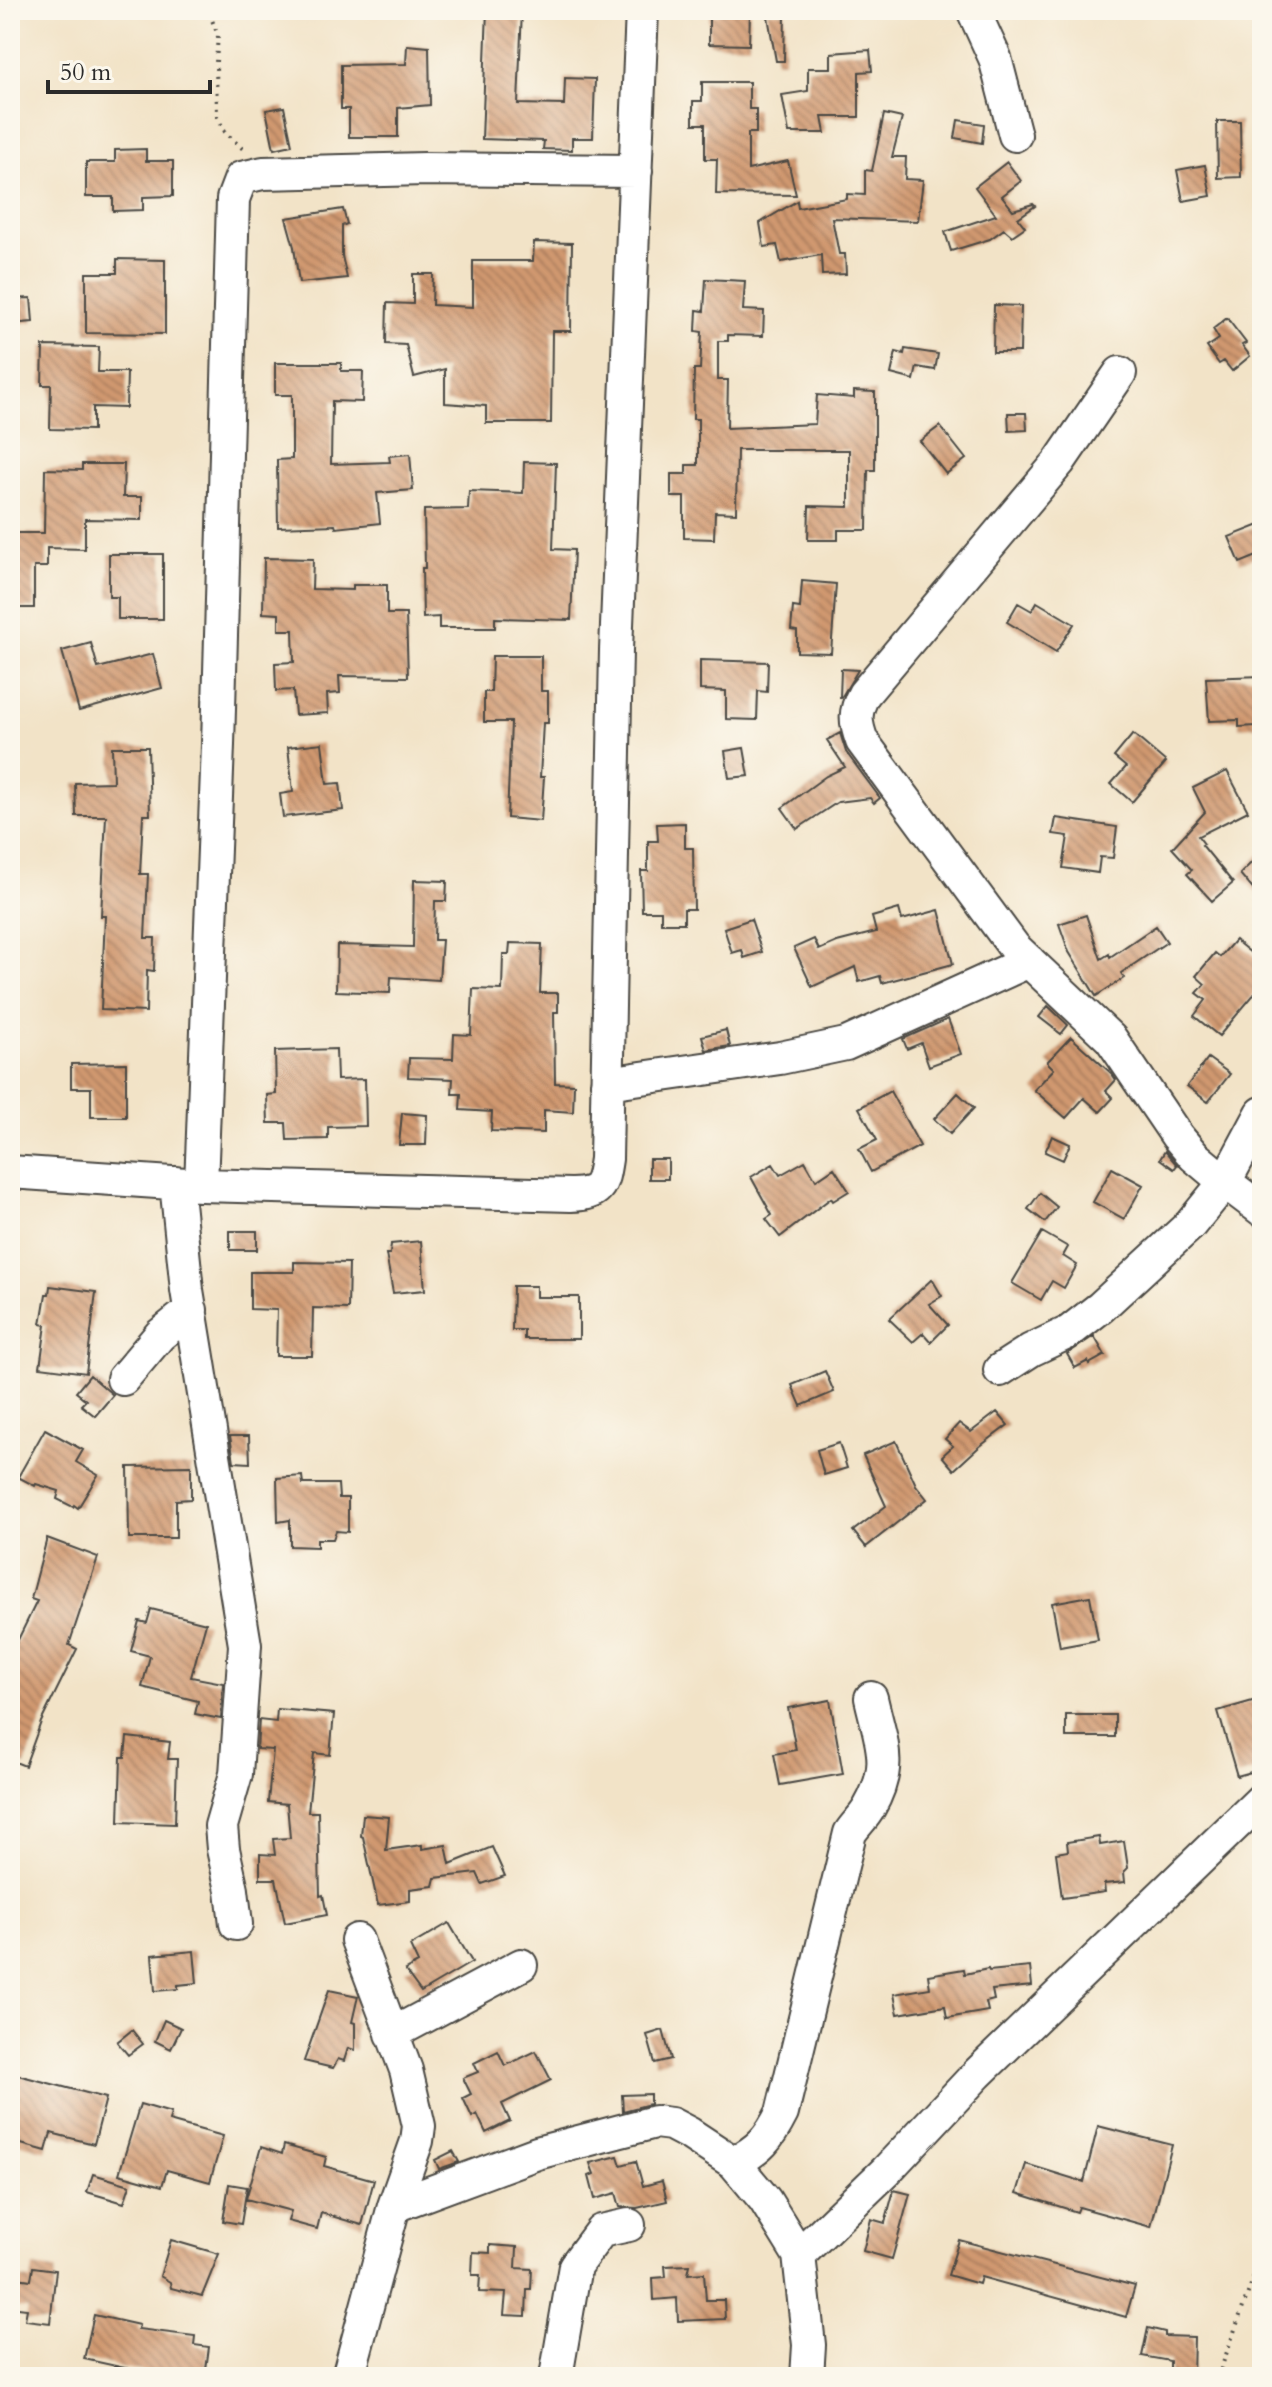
<svg xmlns="http://www.w3.org/2000/svg" width="1272" height="2387" viewBox="0 0 1272 2387" font-family="Cardo,serif">
  <defs>
    <pattern id="building-back-hatch" width="6" height="6" patternUnits="userSpaceOnUse" patternTransform="scale(2)"><rect width="6" height="6" fill="#d09870"/><path d="M-1 5l2 2M0 0l6 6M5-1l2 2" fill="none" stroke="#a97c5c"/></pattern>
  </defs>
  <rect width="100%" height="100%" fill="#fbf7ec"/>
  <filter id="ink" filterUnits="userSpaceOnUse"><feTurbulence type="fractalNoise" baseFrequency=".0125" numOctaves="2"/><feDisplacementMap in="SourceGraphic" scale="16" xChannelSelector="R" yChannelSelector="G"/><feConvolveMatrix kernelMatrix="1 2 1 2 8 2 1 2 1" color-interpolation-filters="sRGB"/></filter>
  <filter id="wash" filterUnits="userSpaceOnUse"><feTurbulence type="fractalNoise" baseFrequency=".006" numOctaves="4" result="noise"/><feDisplacementMap in="SourceGraphic" scale="32" xChannelSelector="R" yChannelSelector="G"/><feGaussianBlur stdDeviation="1.8" result="paint"/><feColorMatrix in="noise" values="0 0 0 0 0 0 0 0 0 0 0 0 0 0 0 0 0 1.4 0 .05"/><feComposite in="paint" operator="in"/></filter>
  <g filter="url(#wash)">
    <rect width="100%" height="100%" fill="#f2e3c7"/>
    <g id="blocks">
      <path fill="url(#building-back-hatch)" d="M487,10H522L518,104L564,105L565,78L595,79L593,138H572V150L543,149L544,141L482,139Z
        M719,10L750,11L749,45L709,44V14H719Z
        M767,11L785,12L784,61H776Z
        M407,45L429,47L430,105L398,108V137H349V109H341V65L406,64Z
        M870,50L872,71L859,72V117H822L825,133H789L782,95L808,91V68H831V53Z
        M702,82H749V109H756V133H748V170L788,161L796,195L716,194L717,159H705V124H693V101H702Z
        M284,107L292,145L274,149L266,110Z
        M884,114L902,118L892,157H906L905,179L923,180L918,221L832,218L839,254H845L846,274L822,275L821,255L781,262L777,245L764,247L760,223L797,201L798,208L847,199V194L865,195V170L872,171Z
        M958,120L984,124L982,143L955,138Z
        M1217,121H1240L1241,177L1218,178Z
        M146,149V161H173V196L143,197V210L113,211V197H86V162H115V150Z
        M1007,162L1021,181L1002,196L1013,210L1033,204L1035,206L1018,218L1025,227L1012,236L1004,229L990,239L951,251L945,232L996,215L975,187Z
        M1205,165L1211,196L1183,201L1177,170Z
        M343,209L347,224L342,226V256L347,278L299,283L294,247L286,218Z
        M534,242L572,243L571,331H552L551,423H486V406L445,403V369L414,377L406,345L386,344L387,303L413,304V274H433L432,305L473,307V261H533Z
        M117,259L165,260V334L86,333V273H117Z
        M706,279L745,281L743,310L764,311L763,336L728,335V341H718V380H728L727,428L815,424L817,395L854,398V391L875,392V470H868L867,530H838V540H808L809,506L849,507V450H737L736,513L715,512L714,539L684,538V497H671V474H686V465H698V419H693L694,369H700L702,332L696,331L697,310L704,311Z
        M31,298L33,322L10,324V299Z
        M994,305L1021,306L1020,352H993Z
        M1227,318L1246,343L1242,345L1250,356L1232,371L1224,361L1219,364L1207,347L1219,339L1213,329Z
        M43,346L99,347L98,372H127L126,408L93,407V430L50,429L51,385H42Z
        M905,349L938,354L935,370L917,367L914,380L891,374L896,352L904,354Z
        M275,363H341V371H363L362,402L332,401L331,464L390,462L389,456L410,454L413,490L377,493L380,523L336,528L335,525L278,527L277,460L292,459V395H275Z
        M1008,413H1026L1027,430L1009,431Z
        M940,426L966,459L946,474L920,441Z
        M524,462L556,463L553,549L574,550L571,620L495,618V628H439V617L423,618L422,568H425L424,510L468,509L469,491L523,493Z
        M82,464H124L123,497H142V520L85,519V549L47,548V567H34V608H10V533H44L45,469L82,470Z
        M1262,524V554L1240,563L1229,537Z
        M109,554H163V619H118V597H109Z
        M264,558L313,559L312,589L353,590V585H387V614H406L408,677L339,676L340,693L327,694L328,713L295,715L293,690L276,691L275,663L294,662L293,630H279V614L263,613Z
        M802,581L836,584L831,653L797,652V631L791,630L793,607L800,608Z
        M1037,602L1074,624L1056,652L1007,622L1018,603L1032,611Z
        M91,643L98,668L153,654L162,688L79,711L62,651Z
        M492,656H541V691H548V723H543L540,777H544L541,821L507,818L511,722H484V692H491Z
        M700,660L768,662L767,692L758,691L757,720L726,719V691L700,690Z
        M841,669L858,670L841,698H840Z
        M1262,676V717L1256,718V726L1239,727V720L1209,721L1206,678Z
        M840,733L846,752L880,798L874,803L870,798L838,802L797,829L782,808L826,776L845,767L827,740Z
        M1133,734L1166,762L1132,802L1111,784L1126,767L1114,757Z
        M322,743L327,784L340,783L343,810L283,817L280,794L293,792L288,747Z
        M112,747H148L150,815H143L140,874H148L145,938H155L154,971L147,970L146,1012L101,1010L105,916H101L106,816H76L75,783L113,782Z
        M744,748L749,776L729,778L725,751Z
        M1227,771L1248,811L1198,836L1204,844L1202,845L1233,883L1212,901L1187,874L1192,870L1172,848L1205,812L1193,788Z
        M1056,818L1117,827L1113,858L1100,857L1098,873L1063,868L1068,836L1053,834Z
        M685,823V848H693L694,909H684V923H661V911H642L641,871H648V841H658L657,824Z
        M1262,852V900L1240,874Z
        M414,880L447,881L446,901H435L434,940H442L439,980L391,977L390,993L336,991L337,945L413,947Z
        M899,909L902,920L939,910L953,964L882,983L880,976L859,982L855,967L812,987L794,948L814,939L819,950L837,942L876,932L872,917Z
        M1086,915L1101,959L1109,954L1110,957L1156,926L1167,942L1121,973L1124,978L1096,996L1069,952L1059,924Z
        M751,919L762,952L744,958L742,950L732,953L724,928Z
        M1235,940L1262,962V985L1219,1036L1194,1016L1206,1000L1197,993L1205,984L1196,976L1215,953L1220,957Z
        M510,943L542,944L540,993H558V1012H554L555,1083L574,1084L573,1112L544,1110V1133L491,1131L492,1112L460,1110L461,1094H452L453,1079L408,1077L409,1058L453,1059L454,1034L471,1035L473,989L502,990L503,954H509Z
        M1048,1006L1068,1025L1061,1034L1039,1017Z
        M948,1019L961,1054L929,1066L921,1043L907,1049L903,1039Z
        M726,1030L730,1046L706,1050L702,1036Z
        M1071,1037L1112,1074L1116,1080L1106,1091L1113,1098L1100,1112L1084,1098L1066,1118L1034,1090L1054,1069L1047,1062Z
        M336,1049L337,1080L365,1079L366,1126L328,1127V1139L287,1140L286,1123H268L267,1095L276,1094L275,1051Z
        M1208,1058L1230,1074L1208,1102L1187,1086Z
        M126,1063V1117H91V1088H71V1064Z
        M890,1091L920,1146L871,1172L859,1149L877,1140L859,1108Z
        M958,1093L974,1108L950,1134L934,1119Z
        M402,1113L427,1115L426,1145H399Z
        M1052,1136L1070,1144L1063,1160L1045,1152Z
        M1165,1151L1177,1165L1174,1169L1160,1159Z
        M649,1159H668V1179H649Z
        M805,1161L816,1180L834,1168L849,1191L833,1201L831,1198L780,1237L766,1219L772,1215L751,1177L773,1164L780,1175Z
        M1112,1168L1143,1185L1124,1219L1093,1202Z
        M1040,1193L1057,1207L1045,1222L1028,1209Z
        M230,1231H257V1250H230Z
        M1042,1232L1068,1247L1063,1256L1077,1265L1064,1288L1052,1281L1041,1300L1012,1283Z
        M421,1241L425,1290L393,1293L386,1254H390L391,1244Z
        M294,1262L349,1263L348,1309L313,1308L312,1356H276L277,1310L250,1309V1272H294Z
        M932,1279L942,1296L929,1304L948,1325L931,1342L923,1333L913,1342L889,1319Z
        M50,1286L96,1292L86,1373L40,1367L46,1325L41,1324L46,1294H49Z
        M513,1286H536V1297H579V1339H524V1330H512Z
        M1094,1336L1105,1355L1089,1364L1088,1361L1075,1368L1067,1354Z
        M825,1371L834,1392L801,1406L792,1385Z
        M90,1375L113,1395L95,1416L81,1405L86,1400L76,1392Z
        M997,1412L1008,1425L979,1447L954,1470L942,1456L953,1446L945,1439L959,1423L971,1432Z
        M45,1429L83,1450L76,1462L98,1475L78,1508L74,1505L73,1507L57,1499L59,1491L36,1484L35,1486L18,1477Z
        M230,1436H249L250,1463L234,1462Z
        M896,1441L916,1485L927,1499L866,1547L853,1531L886,1506L863,1455Z
        M839,1443L847,1468L824,1475L817,1450Z
        M191,1466V1499L176,1500V1538H129L128,1467Z
        M302,1476L303,1484H338L339,1498H348V1532L336,1531L333,1539H317V1547L290,1546V1520L278,1522L277,1478Z
        M47,1538L98,1557L69,1645L77,1649L41,1722L25,1766L10,1760V1656L37,1601L31,1599Z
        M1090,1596L1098,1640L1060,1647L1052,1603Z
        M151,1609L206,1623L191,1677L223,1683L221,1719L195,1714L198,1701L142,1687L150,1656L131,1651L139,1621L147,1623Z
        M830,1700L843,1774L780,1785L774,1754L796,1750L788,1708Z
        M1256,1700L1262,1718V1769L1237,1776L1218,1711Z
        M277,1709L334,1714L330,1755L314,1753L308,1812H318L320,1896L323,1895L327,1915L285,1923L276,1879H260V1854L275,1855L273,1839L290,1838L287,1804L268,1802L273,1750L257,1749L259,1720L276,1722Z
        M1066,1715H1115V1737H1066Z
        M127,1737L170,1742L168,1759H177L175,1824L119,1822L121,1757H125Z
        M363,1815L389,1817L386,1850L422,1845V1849L446,1845L450,1864L492,1847L505,1876L482,1884L477,1873L435,1878L433,1886L410,1889V1901L378,1905L363,1837L361,1836Z
        M1099,1837L1100,1845L1124,1841L1128,1868L1124,1872L1125,1882L1104,1884L1105,1892L1062,1898L1056,1853L1068,1851L1067,1842Z
        M449,1923L472,1962L421,1992L405,1970L418,1963L410,1946Z
        M194,1951L197,1983L178,1985V1989L155,1991L152,1955Z
        M1030,1967L1032,1986L992,1990L994,2000L986,2002L988,2011L947,2018L945,2006L898,2014L894,1994L930,1988L928,1975L964,1969L965,1974L988,1969L989,1971Z
        M329,1990L358,1996L352,2022L355,2023V2050L348,2048L344,2061L338,2059L333,2068L304,2061Z
        M164,2020L181,2028L171,2049L155,2041Z
        M132,2030L143,2044L128,2055L117,2042Z
        M663,2030L671,2059L655,2063L647,2035Z
        M498,2051L505,2066L536,2051L551,2080L502,2104L510,2121L486,2133L477,2114L472,2117L463,2098L471,2094L463,2078L478,2072L474,2063Z
        M10,2073L106,2098L94,2144L51,2133L46,2151L14,2142L17,2133L10,2131Z
        M650,2094V2104L623,2111L622,2095Z
        M140,2104L171,2113L169,2121L223,2136L210,2182L167,2170L162,2186L119,2174Z
        M1098,2126L1172,2145L1151,2227L1079,2207L1077,2212L1017,2193L1026,2164L1084,2182Z
        M284,2145L326,2157L324,2166L374,2180L362,2225L321,2213L317,2229L288,2221L291,2211L246,2199L261,2147L282,2154Z
        M453,2151L459,2162L439,2169L435,2160Z
        M618,2156L621,2165L636,2161L643,2186L662,2181L667,2201L637,2208L620,2207L616,2193L595,2199L589,2176L594,2174L590,2163Z
        M93,2174L130,2185L124,2203L87,2192Z
        M229,2184L247,2187L241,2224L223,2221Z
        M894,2190L910,2194L892,2259L863,2251L871,2219L885,2223Z
        M171,2240L219,2254L202,2296L171,2288L170,2282L160,2276Z
        M959,2240L1135,2286L1126,2317L981,2277L979,2284L948,2275Z
        M490,2245L517,2247L516,2268L532,2269L531,2289H527L526,2316L504,2315L506,2293L479,2292L480,2275H472L473,2252L490,2253Z
        M690,2265L688,2274L704,2273L706,2300H724L725,2319L678,2321L677,2298L654,2300L653,2278L666,2277L665,2266Z
        M33,2267L56,2270L50,2323L25,2320L27,2309L10,2307V2277L31,2280Z
        M94,2315L139,2325L138,2329L195,2336L194,2345L209,2347L205,2377H157V2375L84,2359Z
        M1148,2328L1165,2332V2336L1194,2337L1193,2377H1170V2361L1142,2356Z"/>
    </g>
  </g>
  <g filter="url(#ink)">
    <use href="#blocks" fill-opacity="0" stroke="#494742" stroke-width="2"/>
    <g fill="none" stroke-linecap="round" stroke-linejoin="round">
      <g stroke="#494742" stroke-width="36">
        <path id="minor" d="M973,10L995,58L1015,135
          M1120,373L1059,462L864,694C854,712 855,722 862,741L1014,947L1111,1039L1177,1136L1194,1156L1225,1182L1262,1113
          M607,1083L780,1058L846,1044L1029,961
          M10,1172L201,1185L571,1195C600,1194 602,1186 606,1159L616,650L642,10
          M176,1183L187,1290L245,1645L236,1774L221,1826L223,1849L232,1890L236,1924
          M201,1185L218,745L233,199L241,178L263,173L425,169L636,171
          M1000,1370L1031,1350L1069,1332L1101,1307L1190,1225L1225,1182L1262,1210
          M123,1379L160,1335L191,1310
          M357,1940L406,2070L419,2126L417,2141L394,2206
          M392,2034L521,1965
          M734,2163C760,2149 769,2139 782,2113L850,1833C856,1824 864,1817 869,1808C894,1765 881,1743 871,1698
          M799,2255L886,2171L977,2074L1262,1799
          M348,2377L394,2206L537,2153L655,2122L671,2124L690,2134L734,2163L765,2200L799,2255L809,2345L807,2377
          M556,2377L575,2266L601,2231L629,2225"/>
      </g>
      <path stroke="#494742" stroke-width="4" stroke-dasharray="2 6" stroke-linecap="butt" d="M201,10L212,20L218,35L216,62L217,116L225,132L244,150
        M1218,2377L1262,2254"/>
      <use href="#minor" stroke="#fff" stroke-width="32"/>
    </g>
  </g>
  <rect width="1272" height="2387" fill="none" stroke="#fbf7ec" stroke-width="40"/>
  <path d="M48 80v12h162v-12" fill="none" stroke="#2b2b2b" stroke-width="4"/>
  <text x="60" y="80" font-size="24" fill="#2b2b2b" stroke="#fbf7ec" stroke-width="6" paint-order="stroke">50 m</text>
</svg>
